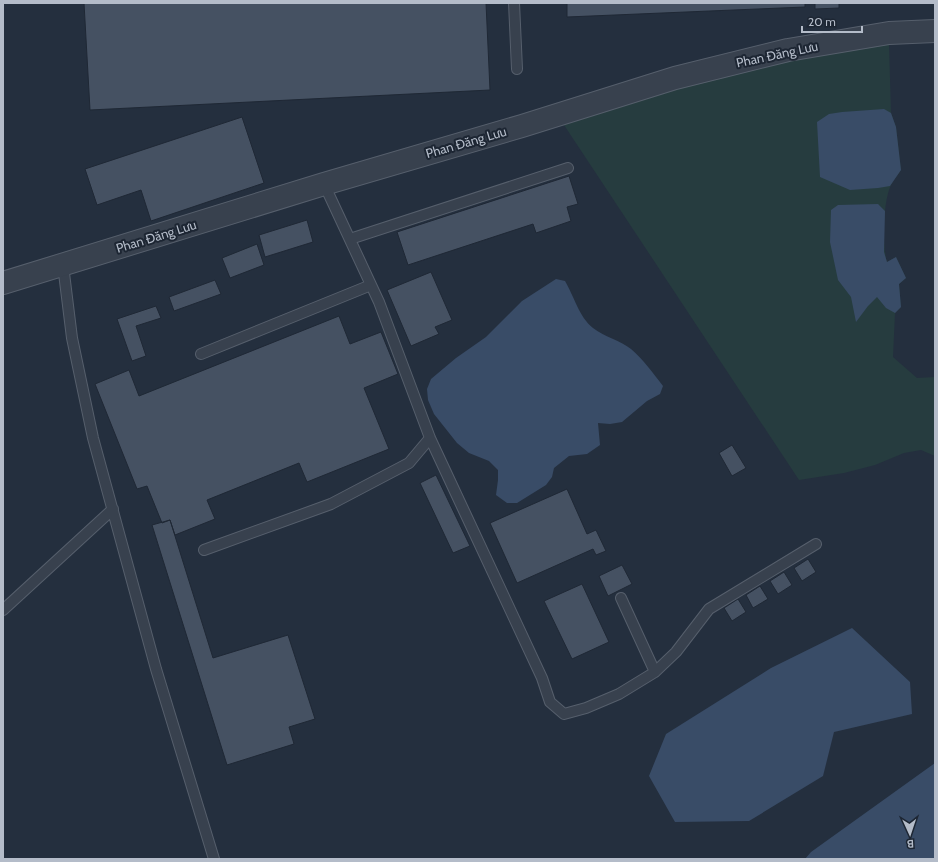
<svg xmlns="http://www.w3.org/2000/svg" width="938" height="862" viewBox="0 0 938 862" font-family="Cabin,sans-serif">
  <rect width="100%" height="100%" fill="#242f3e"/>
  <path fill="#263c3f" d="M889,44L891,113L896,127L901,170C898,175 893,180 891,185C883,201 882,246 887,262L896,257L906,278L899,284L901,307L895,313L893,357L917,378L935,377V456L921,450L904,453L875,465L844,473L799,480L564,125L681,88L790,61Z"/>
  <path fill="#394c67" d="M884,109L891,113L896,127L901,170L890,186L878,188L850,190L820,177L817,122L829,114L842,112Z
    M878,204L885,211L884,252L887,262L896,257L906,278L899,284L901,307L895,313L886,308L877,297L868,306L856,322L851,297L838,280L830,242L831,210L838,205Z
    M556,279L565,281C574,296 579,317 593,328C604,337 620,340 631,349C643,359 653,373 663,386L660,394L647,401L622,422L610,424L598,423L600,445L587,454L569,456L554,468L552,477L546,485L517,503H507L496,495L498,480V470L489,461L469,453L457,443L434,414L428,400L427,389L431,379L456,358L486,337L522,301Z
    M852,628L910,682L912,714L834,732L823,776L749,821L675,822L649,776L666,734L771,668Z
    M935,763V859H805L811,852Z"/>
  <path fill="#455162" stroke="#1f2835" d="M84,3H486L490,90L90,110Z
    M567,3H805V7L567,17Z
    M815,3H839V8L815,9Z
    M242,117L264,183L151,221L141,190L97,205L85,169Z
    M569,176L578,204L567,207L571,221L536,233L533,224L408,265L397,232Z
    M307,220L313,242L265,257L259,235Z
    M257,244L264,265L230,278L222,258Z
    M431,272L452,320L435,327L439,334L411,346L387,290Z
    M215,280L221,294L174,311L169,297Z
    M156,306L161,318L136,326L146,356L132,361L117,319Z
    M339,316L350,344L381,332L398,374L364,388L389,449L307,482L299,463L207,500L215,519L175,535L170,520L162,523L147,486L137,489L95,384L129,370L139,396Z
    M732,445L746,468L732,476L719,453Z
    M436,475L470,546L453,553L420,483Z
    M567,489L587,534L596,530L606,551L596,555L593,549L517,583L490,523Z
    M170,520L213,658L288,635L315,719L289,727L294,744L227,765L152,525Z
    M808,559L816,572L802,581L794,568Z
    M622,565L632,584L608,596L599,576Z
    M784,572L792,585L778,594L770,581Z
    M582,584L609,642L572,659L544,601Z
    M760,586L768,599L753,608L746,595Z
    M738,599L746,612L732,621L724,608Z"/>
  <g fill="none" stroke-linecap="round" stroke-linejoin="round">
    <g stroke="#565f6c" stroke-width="12">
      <path id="service" d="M514,3L517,69
        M324,184L379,302L430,438L542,678L550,702L564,714L586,708L619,694L655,672L676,652L709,609L816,544
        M350,239L568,168
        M63,265L72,338L93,438L156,669L214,859
        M201,354L371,285
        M204,550L331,504L409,463L430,438
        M621,598L655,672
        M3,610L113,509"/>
    </g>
    <g stroke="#565f6c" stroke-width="24">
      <path id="tertiary" d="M3,283L324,184L522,126L675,78L788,50L889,33L935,31"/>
    </g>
    <use href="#service" stroke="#38414e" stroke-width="10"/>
    <use href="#tertiary" stroke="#38414e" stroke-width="22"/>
  </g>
  <g text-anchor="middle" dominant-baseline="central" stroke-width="4" stroke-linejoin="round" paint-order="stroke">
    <g font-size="13" fill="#b4bcc9" stroke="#1d2633">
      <text transform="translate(777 54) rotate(-12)">Phan Đăng Lưu</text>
      <text transform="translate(466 142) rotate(-16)">Phan Đăng Lưu</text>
      <text transform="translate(156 236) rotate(-17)">Phan Đăng Lưu</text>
    </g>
  </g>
  <rect width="938" height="862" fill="none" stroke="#b4bcc9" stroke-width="8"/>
  <g transform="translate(910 834) rotate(177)" stroke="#1d2633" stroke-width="3" paint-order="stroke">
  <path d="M0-3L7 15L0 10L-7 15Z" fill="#b4bcc9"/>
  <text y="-6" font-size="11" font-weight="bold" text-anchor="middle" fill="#b4bcc9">B</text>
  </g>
  <path d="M802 26v6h60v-6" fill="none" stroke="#b4bcc9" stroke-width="2"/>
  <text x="808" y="26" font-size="12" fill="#b4bcc9" stroke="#1d2633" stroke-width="3" paint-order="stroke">20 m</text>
</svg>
